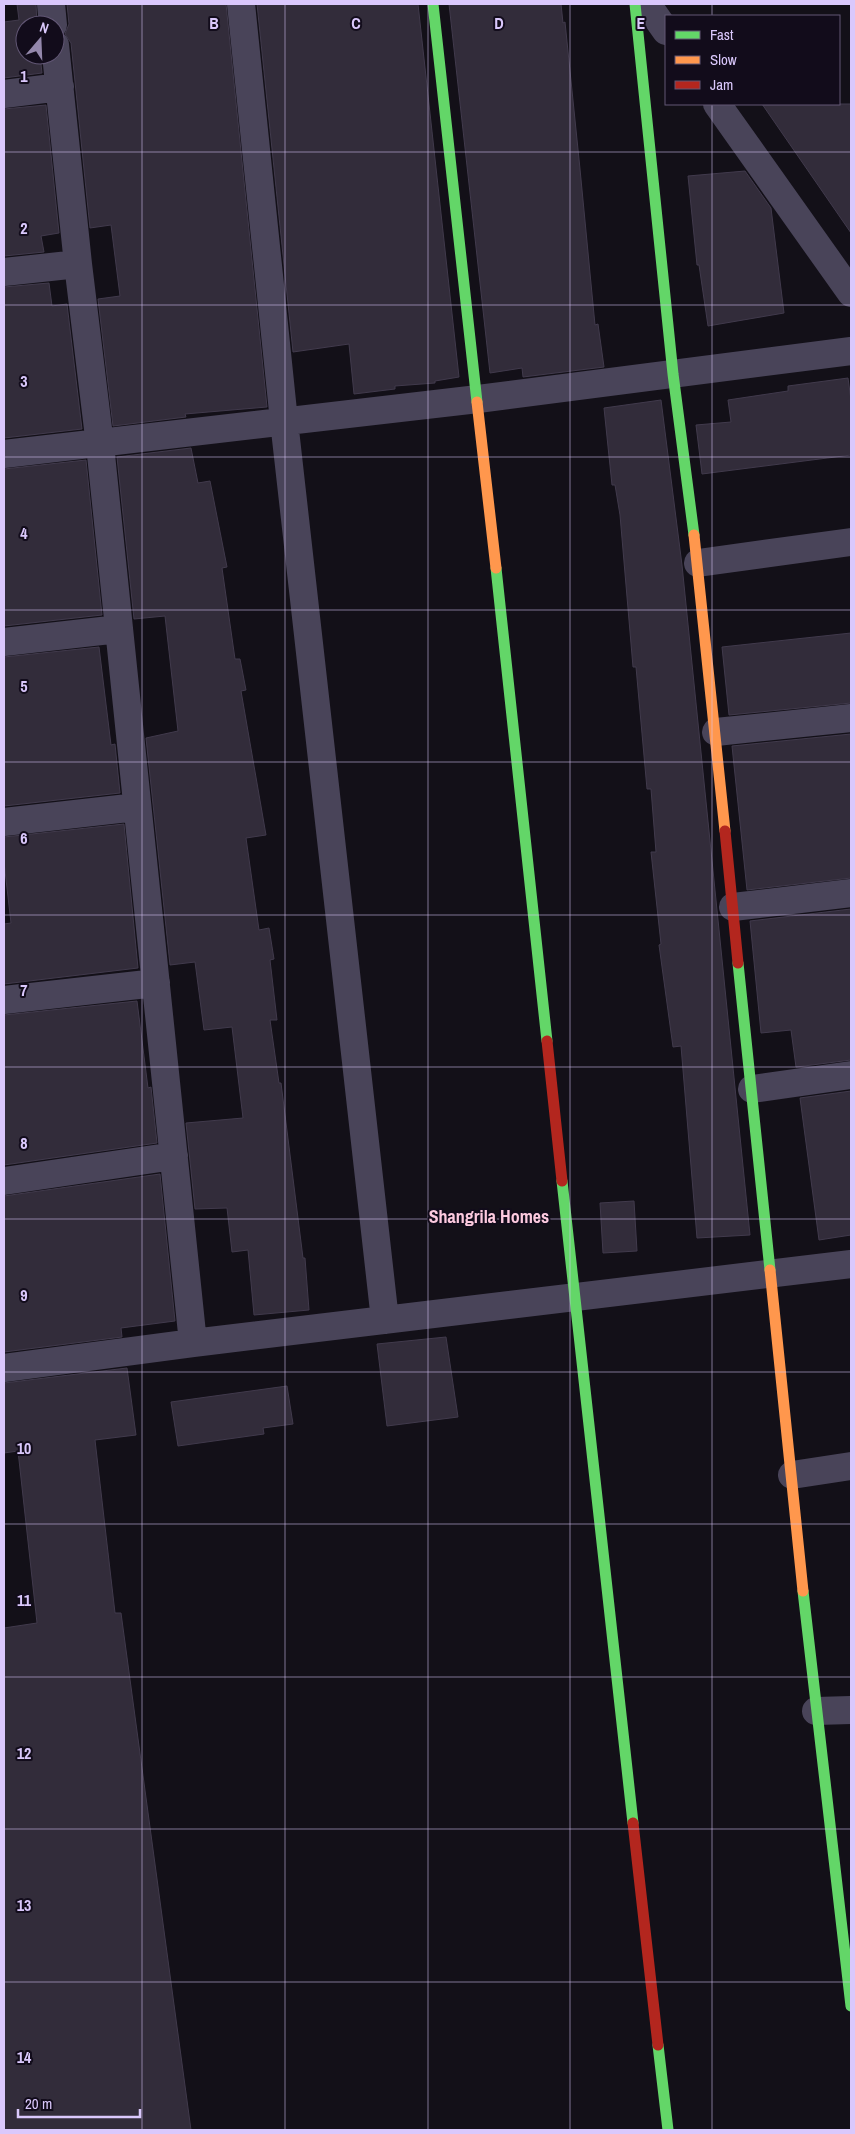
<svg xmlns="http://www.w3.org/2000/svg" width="855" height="2134" viewBox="0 0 855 2134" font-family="'Archivo Narrow',sans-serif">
  <rect width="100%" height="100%" fill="#131018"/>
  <path fill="#322c3a" stroke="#413a4c" d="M17,4H36L37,25H25V55H40L42,73L4,78V22L19,20Z
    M67,4H226L267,407L185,414L186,417L113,426L98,299L120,296L111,225L90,228L71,43L65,34L69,24Z
    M257,4H418L459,377L435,381V383L395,386V389L354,394L349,344L293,352Z
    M449,4H561L563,23L565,22L580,169L595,325L598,324L604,367L523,377L522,368L490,373Z
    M762,104H851V233Z
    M46,105L59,233L41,236L44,252L4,256V109Z
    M745,171L771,208L784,313L708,326L699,265H697L688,176Z
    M49,283L52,306L67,304L82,429L4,438V287Z
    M848,378L851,400V455L702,474L696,425L731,422L728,400L788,391V386Z
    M661,400L682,565L750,1235L697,1238L681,1046L673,1047L659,945L661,944L651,852H656L651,789H647L636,667H633L620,515L615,485H612L604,408Z
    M191,448L198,483L210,481L227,567L222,568L235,659H240L246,690L241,691L266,835L246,838L259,930L269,928L274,959L270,960L277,1020H270L279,1083H281L303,1258H305L309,1310L254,1315L248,1250L232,1252L227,1208L195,1209L186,1123L243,1118L232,1027L204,1030L195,962L170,965L146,738L178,731L165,616L134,619L117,457Z
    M86,460L102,615L4,626V469Z
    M851,633V703L729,715L722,647Z
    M99,647L111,745L115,744L120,793L4,806V657Z
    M851,734V878L747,890L732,746Z
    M124,824L138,968L4,984V924L11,923L4,862V837Z
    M851,909V1060L796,1067L791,1030L761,1033L750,921Z
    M137,1001L148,1088L151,1087L157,1143L4,1165V1015Z
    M851,1091V1235L819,1240L800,1098Z
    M160,1174L175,1321L121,1328L122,1337L4,1352V1196Z
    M634,1201L637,1251L603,1253L600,1203Z
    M446,1337L458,1417L387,1426L377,1344Z
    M127,1368L136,1435L95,1440L115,1613H121L191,2130H4V1628L37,1623L18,1451L4,1453V1383Z
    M287,1386L293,1424L263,1428L264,1434L178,1446L171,1402Z"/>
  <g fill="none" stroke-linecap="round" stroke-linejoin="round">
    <path stroke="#494459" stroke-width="28" d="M51,4L53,25
      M241,4L284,421L385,1320
      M647,4L666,31
      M55,45L78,264L100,445L193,1343
      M4,94L60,87
      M717,104L851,293
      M4,272L78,264
      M4,454L478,399L851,351
      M698,563L851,542
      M4,642L119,629
      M716,732L851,718
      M4,822L137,807
      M733,907L851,893
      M4,1000L156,983
      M752,1089L851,1075
      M4,1181L174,1156
      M4,1368L193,1343L851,1264
      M792,1475L851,1466
      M816,1711L851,1710"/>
    <path stroke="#63d668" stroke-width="11" d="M433,4L477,402
      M635,4L673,374L694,535
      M496,568L547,1041
      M738,963L770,1270
      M562,1181L633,1823
      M803,1591L851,2006
      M658,2045L668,2130"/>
    <path stroke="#ff974d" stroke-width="11" d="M477,402L496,568
      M694,535L725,831
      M770,1270L803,1591"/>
    <path stroke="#b3261e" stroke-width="11" d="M725,831L738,963
      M547,1041L562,1181
      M633,1823L658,2045"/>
  </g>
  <path fill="none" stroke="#dac8fc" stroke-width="1" stroke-opacity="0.55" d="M142,4V2130M285,4V2130M428,4V2130M570,4V2130M712,4V16M712,104V2130M4,152H851M4,305H851M4,457H851M4,610H851M4,762H851M4,915H851M4,1067H851M4,1219H851M4,1372H851M4,1524H851M4,1677H851M4,1829H851M4,1982H851"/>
  <g text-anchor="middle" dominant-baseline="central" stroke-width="4" stroke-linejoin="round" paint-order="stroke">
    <g font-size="18" font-weight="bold" fill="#fdcadf" stroke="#120c1b">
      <text x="489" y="1216">Shangrila Homes</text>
    </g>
  </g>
  <g font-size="16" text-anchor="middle" font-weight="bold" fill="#dac8fc" stroke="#120c1b" stroke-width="4" stroke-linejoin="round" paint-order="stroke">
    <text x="214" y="29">B</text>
    <text x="356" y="29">C</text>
    <text x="499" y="29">D</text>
    <text x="641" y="29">E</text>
    <text x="24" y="82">1</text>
    <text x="24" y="234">2</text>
    <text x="24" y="387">3</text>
    <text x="24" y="539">4</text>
    <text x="24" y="692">5</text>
    <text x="24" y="844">6</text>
    <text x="24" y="996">7</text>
    <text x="24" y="1149">8</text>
    <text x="24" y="1301">9</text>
    <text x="24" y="1454">10</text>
    <text x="24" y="1606">11</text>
    <text x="24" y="1759">12</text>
    <text x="24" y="1911">13</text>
    <text x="24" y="2063">14</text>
  </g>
  <rect width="855" height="2134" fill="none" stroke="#dac8fc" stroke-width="10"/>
  <rect x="665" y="15" width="175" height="90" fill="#120c1b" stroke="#625775"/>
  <rect x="675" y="31" width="25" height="8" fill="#63d668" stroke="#625775"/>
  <text x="710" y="40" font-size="15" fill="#dac8fc">Fast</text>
  <rect x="675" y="56" width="25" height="8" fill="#ff974d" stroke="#625775"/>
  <text x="710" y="65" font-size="15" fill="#dac8fc">Slow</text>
  <rect x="675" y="81" width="25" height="8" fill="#b3261e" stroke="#625775"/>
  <text x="710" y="90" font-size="15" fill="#dac8fc">Jam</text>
  <g transform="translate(40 40) rotate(19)"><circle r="24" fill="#120c1b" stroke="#625775"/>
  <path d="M0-4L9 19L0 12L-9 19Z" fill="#9488ac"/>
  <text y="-8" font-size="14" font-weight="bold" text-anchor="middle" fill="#dac8fc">N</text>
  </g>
  <path d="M18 2109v8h122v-8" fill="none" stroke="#dac8fc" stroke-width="2.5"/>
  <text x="25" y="2109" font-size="15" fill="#dac8fc" stroke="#120c1b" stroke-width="4" paint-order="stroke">20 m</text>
</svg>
